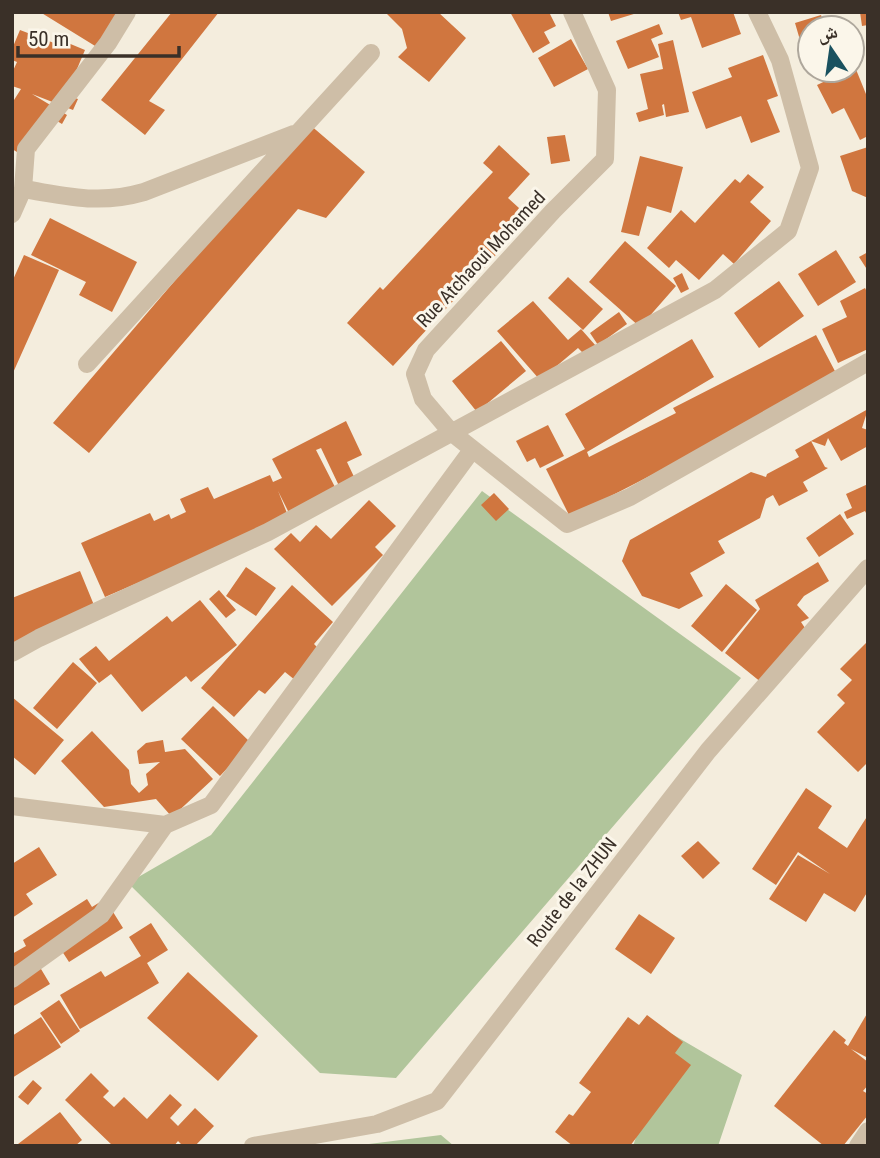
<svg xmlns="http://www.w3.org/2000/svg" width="880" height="1158" viewBox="0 0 880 1158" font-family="'Roboto Condensed','Noto Naskh Arabic',sans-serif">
  <rect width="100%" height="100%" fill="#f4eddd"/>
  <path fill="#b1c59b" d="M482,491L741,678L396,1078L320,1073L128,883L211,835Z
    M672,1034L742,1075L718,1146H633Z
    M441,1135L454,1146H353Z"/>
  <path fill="#d0763f" d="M40,12H123L100,49Z
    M172,12H219L149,101L165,110L145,135L101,100Z
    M385,12H438L466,38L429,82L398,57L407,48L402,29Z
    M510,12H549L556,26L544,32L550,43L533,53Z
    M608,12H637V13L611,21Z
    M678,12H733L741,34L702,48L691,17L681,20Z
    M860,12H868V25L862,26Z
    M821,15L825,27L842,22L843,28H810V63L807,64L795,23Z
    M659,24L663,34L651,39L659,57L628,69L616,41Z
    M20,30L54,43L56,38L85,50L66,95L78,99L73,110L32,94L67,115L62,124L47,115L22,155L12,149V98L14,100L21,89L12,86V73L17,62L12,60V49Z
    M571,39L588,69L554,87L538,58Z
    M673,40L689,112L666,117L664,104L662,105L664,115L639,122L636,113L648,109L640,74L663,69L658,44Z
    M763,55L778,96L767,100L780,132L751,143L741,116L706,129L692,92L732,77L728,68Z
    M855,67L868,99V136L860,140L844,108L832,114L817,85Z
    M309,124L365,172L326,218L298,209L89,453L53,423Z
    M565,135L570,161L551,164L547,137Z
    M499,145L530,174L508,198L530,218L393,366L347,323L380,287L383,290L493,172L483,163Z
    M868,147V198L852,191L840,156Z
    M640,156L683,167L671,213L647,206L639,236L621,232Z
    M748,174L764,187L750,202L771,221L734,264L723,254L699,280L676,260L669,268L647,248L681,210L695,223L735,179L740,183Z
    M50,218L137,262L112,312L79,295L86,282L31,255Z
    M625,241L676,286L640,327L589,282Z
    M836,250L856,282L818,306L798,274Z
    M868,252V271L859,257Z
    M24,255L59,270L12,375V282Z
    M682,273L689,289L681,293L673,278Z
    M568,277L603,309L583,330L548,298Z
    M779,281L804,316L759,348L734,313Z
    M865,288L868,294V349L838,363L822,329L847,317L840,301Z
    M533,301L568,340L581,329L596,346L585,355L578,348L540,380L497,331Z
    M619,312L627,324L598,345L590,333Z
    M816,335L837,375L755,422L570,517L546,469L585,449L565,414L692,339L714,377L587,452L589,457L676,413L673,408Z
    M501,341L526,371L477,412L452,381Z
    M868,409L862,428L868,430V446L841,461L828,438L825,446L811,441L825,467L828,468L803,482L808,491L779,506L773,495L766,499L760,518L718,541L725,553L690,573L703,596L679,609L642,596L622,561L630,540L751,472L766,477L767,474L799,457L795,450Z
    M346,421L362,455L347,462L356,481L340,488L321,448L316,450L337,491L290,515L278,491L289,518L105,597L81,543L150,513L154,521L169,514L171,519L186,512L180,499L208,487L214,499L270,475L273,482L282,478L272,459Z
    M548,425L564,456L540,468L535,458L527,462L516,441Z
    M868,484V517L865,511L847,519L844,512L852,508L846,494Z
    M494,493L509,509L496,521L481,505Z
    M369,500L396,526L375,547L383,555L332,606L274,549L291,533L300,542L316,525L331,539Z
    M840,514L854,534L819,557L806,538Z
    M818,562L829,581L804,596L797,605L809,618L801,622L809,634L762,683L725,653L760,609L755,600Z
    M246,567L276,588L256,616L226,596Z
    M80,571L96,610L12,644V598Z
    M726,584L757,610L722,652L691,626Z
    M292,585L333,622L314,644L321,651L295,680L285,672L265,694L259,690L234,717L201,688Z
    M219,590L236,610L226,618L209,599Z
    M200,600L237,645L191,682L186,676L142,712L111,674L99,683L79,659L96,646L109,661L167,616L172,622Z
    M868,641V762L858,772L817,732L845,703L837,695L852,680L840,669Z
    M73,662L97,683L57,729L33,708Z
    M12,697L64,740L35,775L12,756Z
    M213,706L251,743L220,776L181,739Z
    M92,731L129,770L131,784L139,793L148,785L146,774L160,762L139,764L137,751L146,743L163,740L165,752L185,749L213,779L172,817L156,799L104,807L61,761Z
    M806,788L832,806L818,828L847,848L868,815V891L855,912L824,893L806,922L769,899L798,855L830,874L798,852L776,885L752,869Z
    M698,841L720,863L703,879L681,856Z
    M39,847L57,875L26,894L33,904L12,918V864Z
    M87,899L92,907L105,899L123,928L69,962L58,945L35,959L50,984L12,1007V954L26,946L23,940Z
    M639,914L675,938L651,974L615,949Z
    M151,923L168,950L147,963L159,983L80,1029L60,995L101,971L105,977L141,956L129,937Z
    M188,972L258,1036L218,1081L147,1018Z
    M59,1000L80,1031L61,1044L40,1013Z
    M868,1012V1058L851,1049L868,1062V1085L863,1091L868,1094V1115L843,1146H824L774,1106L834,1030L846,1040L844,1043L848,1046Z
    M647,1015L683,1042L675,1053L691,1065L630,1146H573L555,1132L569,1114L573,1116L591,1092L579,1083L628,1017L639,1025Z
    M41,1017L61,1047L12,1078V1036Z
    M91,1073L109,1091L103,1097L114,1107L124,1097L147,1119L170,1094L182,1105L170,1118L178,1126L195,1108L214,1126L195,1146H183L178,1141L174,1146H113L65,1100Z
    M33,1080L42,1088L28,1105L18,1097Z
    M60,1112L82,1140L75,1146H19L18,1144Z"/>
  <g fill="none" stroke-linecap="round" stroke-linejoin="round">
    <path stroke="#cebea7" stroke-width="18" d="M572,12L607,90L605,159L553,211L426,350L415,374L423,399L451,432L567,524L630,497L868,362
      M23,189C68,196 99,205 144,192L294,134
      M12,214L23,189L26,149L108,43L127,12
      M87,364L371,53
      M12,653L39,638L268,532L715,290L788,231L810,168L780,60L757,12
      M12,806L165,825L211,805L472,450
      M12,979L101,915L165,825
      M253,1146L377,1124L437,1101L708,751L868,568
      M858,1146L868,1131"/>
  </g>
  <g text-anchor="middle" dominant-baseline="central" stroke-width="6" stroke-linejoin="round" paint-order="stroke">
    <g font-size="19" fill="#3a3028" stroke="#fbf6ea">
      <text transform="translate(481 259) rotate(-47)">Rue Atchaoui Mohamed</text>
      <text transform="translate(572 892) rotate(-52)">Route de la ZHUN</text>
    </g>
  </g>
  <rect width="880" height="1158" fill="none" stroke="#3a3028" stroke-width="28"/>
  <g transform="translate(831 49) rotate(347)"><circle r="33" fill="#fbf6ea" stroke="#aea79c" stroke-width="2"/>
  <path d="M0-5L12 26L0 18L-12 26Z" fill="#1a515f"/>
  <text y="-10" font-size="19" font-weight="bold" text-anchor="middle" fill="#3a3028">ش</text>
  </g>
  <path d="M18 46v10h161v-10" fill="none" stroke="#3a3028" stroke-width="3.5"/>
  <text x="28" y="46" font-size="21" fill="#3a3028" stroke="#fbf6ea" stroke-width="5" paint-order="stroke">50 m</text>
</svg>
